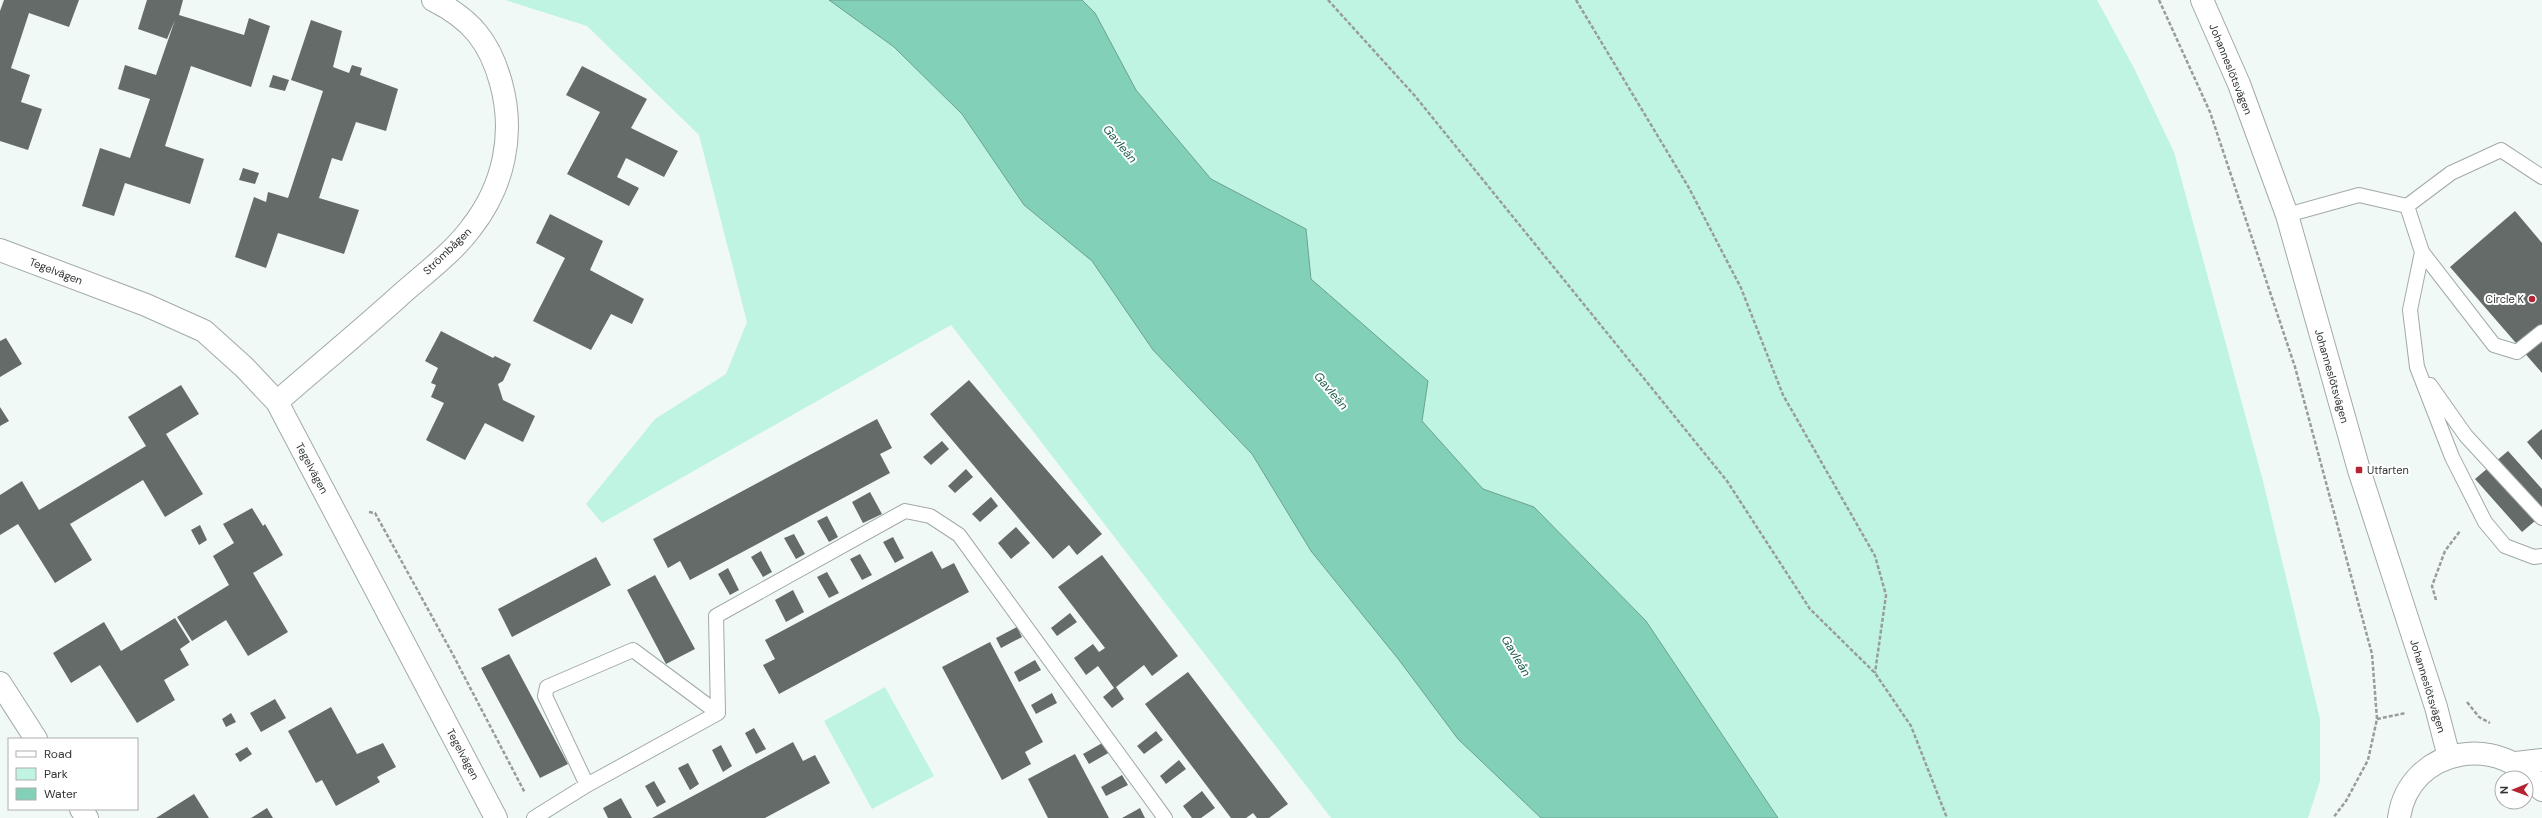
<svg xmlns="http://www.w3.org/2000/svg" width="2542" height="818" viewBox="0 0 2542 818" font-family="'DM Sans',sans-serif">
  <rect width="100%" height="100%" fill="#f0f9f6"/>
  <path fill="#c0f4e2" d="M505,0H829L894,47L962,114L1024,205L1092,261L1153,350L1252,454L1311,551L1399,660L1458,739L1541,818H1331L951,325L602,523L586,504L655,419L726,374L747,322L699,135L587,26Z
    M1082,0H2097L2134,68L2174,152L2263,481L2320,719V781L2308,818H1778L1646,621L1534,507L1483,489L1422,421L1311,279L1306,229L1211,179L1136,90L1095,13Z
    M885,687L934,776L872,809L824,721Z"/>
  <path fill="#82d0b7" stroke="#6aa18f" d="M829,0H1082L1095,13L1136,90L1211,179L1306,229L1311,279L1428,381L1422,421L1483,489L1534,507L1646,621L1778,818H1541L1458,739L1399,660L1311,551L1252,454L1153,350L1092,261L1024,205L962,114L894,47Z"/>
  <path fill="#646b68" d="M4,0H79L69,27L29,13L11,68L30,75L21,102L42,109L28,150L0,141V11Z
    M147,0H183L179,15L244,35L249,18L270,26L251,87L191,66L165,146L204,159L190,204L125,183L114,216L82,206L100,148L130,158L150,99L118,89L125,65L156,75L175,20L167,39L138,29Z
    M311,20L342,31L333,67L349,73L352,65L362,68L360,75L398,89L386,131L356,122L342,161L332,158L319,198L359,210L344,254L278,233L266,268L235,257L254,197L266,202L268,192L288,198L323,91L291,80Z
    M582,66L647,99L631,128L678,151L664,177L626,158L617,177L639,188L629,206L567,174L600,112L566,95Z
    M273,75L289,80L285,91L269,87Z
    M243,168L259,173L255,184L239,180Z
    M2515,211L2542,243V373L2450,267Z
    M550,214L603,241L590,270L644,299L632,324L611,314L591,350L533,321L565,258L536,243Z
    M441,331L493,358L495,356L511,364L503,381L498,384L503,400L535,416L523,442L485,423L465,460L426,440L444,403L431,397L436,385L431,383L438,368L425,361Z
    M6,338L22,364L0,377V341Z
    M969,380L1102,534L1077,555L1069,545L1053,559L930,414Z
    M181,385L199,414L166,434L203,494L165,517L143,480L70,524L92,560L55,583L18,524L0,535V495L22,481L39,510L146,446L128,417Z
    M0,407L9,421L0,426Z
    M877,419L892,448L880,454L890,473L690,580L680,561L668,568L653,539Z
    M2542,429V460L2527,442Z
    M942,441L949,449L931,465L923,457Z
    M2508,451L2542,489V515L2522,532L2475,479Z
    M966,469L973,477L955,493L948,486Z
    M870,492L882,514L863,523L852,502Z
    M991,497L998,506L980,522L972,514Z
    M252,508L263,526L265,524L283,555L253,573L288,632L248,656L226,620L192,641L177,617L229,585L213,556L234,543L223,524Z
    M827,516L838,537L829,542L817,521Z
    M200,525L207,540L199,545L191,530Z
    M1016,527L1030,543L1011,559L998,543Z
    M794,534L805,554L796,559L784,538Z
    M893,537L904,558L895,563L883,542Z
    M761,551L772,572L763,577L751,557Z
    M932,551L942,569L954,563L969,592L779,694L763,665L775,659L765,640Z
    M860,554L872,575L862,580L850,559Z
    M1102,555L1178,656L1152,676L1144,665L1116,687L1124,699L1112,708L1103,697L1114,688L1098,666L1086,675L1074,658L1093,644L1099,652L1105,648L1058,587Z
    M596,557L611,585L512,637L498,609Z
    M728,568L739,590L730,595L718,574Z
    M827,572L839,593L829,598L817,577Z
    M655,575L695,649L666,664L627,590Z
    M793,590L804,612L786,622L775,600Z
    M1070,613L1077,622L1057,636L1051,628Z
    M175,618L190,642L180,649L189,665L164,680L175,700L137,723L100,665L71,683L53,653L104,622L121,651Z
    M1017,627L1022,637L1001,648L996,638Z
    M990,642L1043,742L1025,752L1031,764L1002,780L942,667Z
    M509,654L568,764L540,778L481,668Z
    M1035,660L1041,670L1019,682L1014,672Z
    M1188,672L1288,804L1269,818H1257L1253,813L1246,818H1231L1145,704Z
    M1052,693L1057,703L1036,714L1031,705Z
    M275,699L286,718L261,732L250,713Z
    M331,707L357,754L383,743L396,767L377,777L380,782L336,806L322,780L316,783L288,731Z
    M231,713L236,722L226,727L222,719Z
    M754,728L766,749L756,754L745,733Z
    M1156,731L1163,740L1144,754L1137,746Z
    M793,742L803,761L815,755L830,783L765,818H652Z
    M1104,742L1110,752L1089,764L1083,754Z
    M721,745L732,766L723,772L712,750Z
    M247,747L252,754L240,762L235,754Z
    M1075,754L1109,818H1048L1028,779Z
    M1179,760L1186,769L1166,784L1160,776Z
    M688,763L699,784L690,790L678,768Z
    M1122,775L1128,785L1106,796L1101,787Z
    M654,781L666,802L657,807L645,786Z
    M1202,791L1215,808L1201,818H1192L1183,806Z
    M194,794L209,818H156Z
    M621,798L632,818H608L603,808Z
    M267,808L273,818H251Z
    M1140,808L1145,818H1122Z"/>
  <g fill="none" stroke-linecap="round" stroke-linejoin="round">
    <g stroke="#a2aaa7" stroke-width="16">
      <path id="service" d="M2407,206L2422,252L2494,345L2517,352L2542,332
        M2287,215L2359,195L2407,206L2451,173L2501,150L2542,177
        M2422,252L2410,310L2417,367L2452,457L2485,522L2505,546L2534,557L2542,556
        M2430,385L2466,436L2542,518
        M718,713L716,616L905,511L930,516L959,535L1165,818
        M534,818L587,785L718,713L633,650L547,687L545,696L587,785"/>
    </g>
    <g stroke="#a2aaa7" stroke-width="24">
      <path id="minor" d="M0,250L146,305L204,331L244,367L277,402L496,818
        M277,402C316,368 357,334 396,299C420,277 452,254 471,228C504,186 515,134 501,83C490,42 471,19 433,0
        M0,683L36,739
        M81,809L87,818"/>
    </g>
    <g stroke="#a2aaa7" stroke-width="24">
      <path id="secondary" d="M2202,0L2239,84L2287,215L2359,470L2436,707L2449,757
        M2516,763L2542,760
        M2399,818C2409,746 2503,731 2542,790"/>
    </g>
    <path stroke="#979d9b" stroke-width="2.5" stroke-dasharray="4 2" stroke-linecap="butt" d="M1328,0L1415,96L1727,481L1810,609L1875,673L1911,726L1947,818
      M1576,0L1689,188L1741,288L1783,395L1875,556L1886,595L1875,673
      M2159,0L2210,112L2295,367L2372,654L2377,719L2368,760L2346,801L2333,818
      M369,512L375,513L451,651L525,793
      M2436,600L2432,586L2445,551L2460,531
      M2467,702L2479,717L2490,723
      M2377,719L2406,713"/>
    <use href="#service" stroke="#fff" stroke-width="14"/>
    <use href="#minor" stroke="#fff" stroke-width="22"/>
    <use href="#secondary" stroke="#fff" stroke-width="22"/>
  </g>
  <g fill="#b52334" stroke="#fff" stroke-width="1.5">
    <circle cx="2532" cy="299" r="4"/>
    <rect x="2355" y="466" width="8" height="8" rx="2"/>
  </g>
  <g text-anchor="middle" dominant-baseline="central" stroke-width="4" stroke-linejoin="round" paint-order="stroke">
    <g font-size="11" fill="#313433" stroke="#fff">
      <text transform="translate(2231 69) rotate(68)">Johanneslötsvägen</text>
      <text transform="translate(447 251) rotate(-44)">Strömbågen</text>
      <text transform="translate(56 271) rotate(21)">Tegelvägen</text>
      <text transform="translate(2332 376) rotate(74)">Johanneslötsvägen</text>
      <text transform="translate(312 468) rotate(62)">Tegelvägen</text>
      <text transform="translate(2428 686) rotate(73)">Johanneslötsvägen</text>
      <text transform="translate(463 754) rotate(62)">Tegelvägen</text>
    </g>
    <g font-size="11" fill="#313433" stroke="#fff" text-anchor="end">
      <text x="2524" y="299">Circle K</text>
      <text x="2367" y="470" text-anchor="start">Utfarten</text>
    </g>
    <g font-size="12" font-style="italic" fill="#205e4d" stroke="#fff">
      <text transform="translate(1120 144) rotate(50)">Gavleån</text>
      <text transform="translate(1331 391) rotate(50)">Gavleån</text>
      <text transform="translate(1516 656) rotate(59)">Gavleån</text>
    </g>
  </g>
  <rect x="8" y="738" width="130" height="72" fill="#ffffff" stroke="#adaead"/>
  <rect x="16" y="751" width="20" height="6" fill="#ffffff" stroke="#adaead"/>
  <text x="44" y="758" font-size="12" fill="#313433">Road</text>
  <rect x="16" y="768" width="20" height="12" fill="#c0f4e2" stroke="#adaead"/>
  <text x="44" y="778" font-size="12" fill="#313433">Park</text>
  <rect x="16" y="788" width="20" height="12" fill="#82d0b7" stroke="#adaead"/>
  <text x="44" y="798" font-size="12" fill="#313433">Water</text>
  <g transform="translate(2514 790) rotate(269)"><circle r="19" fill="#ffffff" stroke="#adaead"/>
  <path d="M0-3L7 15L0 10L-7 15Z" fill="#b52334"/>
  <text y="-6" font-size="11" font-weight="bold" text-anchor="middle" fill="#313433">N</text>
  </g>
</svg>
